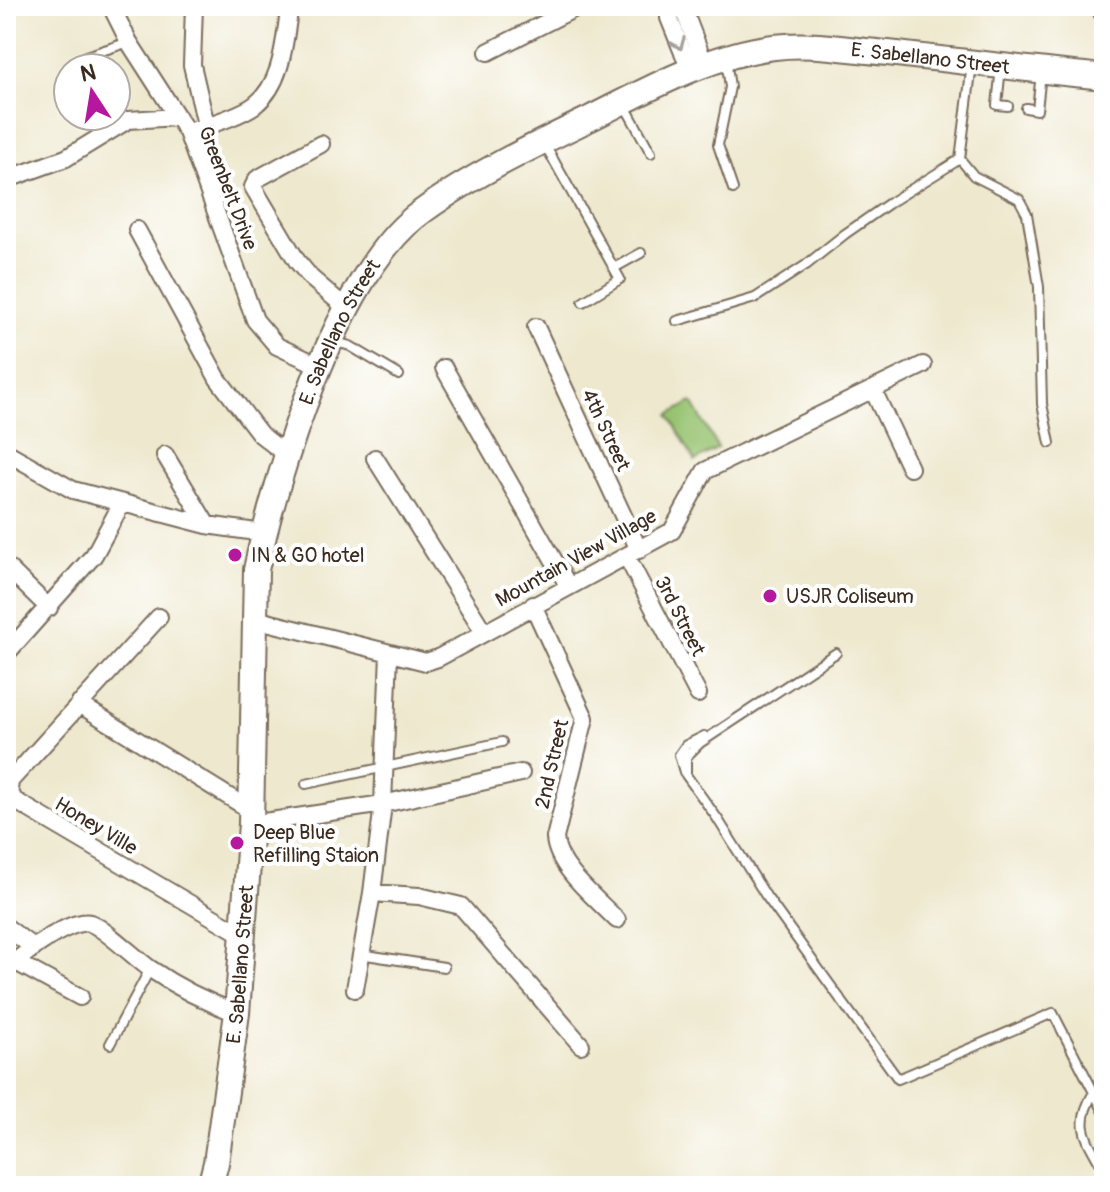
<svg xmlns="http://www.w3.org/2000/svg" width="1110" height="1192" viewBox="0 0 1110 1192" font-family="Pangolin,sans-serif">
  <rect width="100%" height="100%" fill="#fff"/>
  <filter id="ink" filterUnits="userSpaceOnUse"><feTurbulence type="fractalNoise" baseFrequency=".0125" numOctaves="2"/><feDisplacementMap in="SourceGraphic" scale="16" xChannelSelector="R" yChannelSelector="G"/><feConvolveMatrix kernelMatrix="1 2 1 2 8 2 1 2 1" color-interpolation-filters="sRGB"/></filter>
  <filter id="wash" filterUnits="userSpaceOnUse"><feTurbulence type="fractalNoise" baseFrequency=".006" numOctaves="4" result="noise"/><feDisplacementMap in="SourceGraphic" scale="32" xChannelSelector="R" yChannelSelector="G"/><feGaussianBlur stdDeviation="1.8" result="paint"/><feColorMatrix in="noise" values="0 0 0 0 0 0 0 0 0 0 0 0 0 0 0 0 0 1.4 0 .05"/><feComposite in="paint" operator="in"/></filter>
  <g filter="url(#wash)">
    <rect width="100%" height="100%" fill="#eee8ce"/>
    <path fill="#96c270" stroke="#687647" stroke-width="2" d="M692,402L718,448L695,461L669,415Z"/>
  </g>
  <g filter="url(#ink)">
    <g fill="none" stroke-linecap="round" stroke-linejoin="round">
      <g stroke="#7a6c5c" stroke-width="12">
        <path id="lane" d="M1094,6L1104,24
          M86,56L129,42
          M726,59L730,87L718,145L733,189
          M972,64L960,159L974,176L1019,199L1027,214L1039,287L1042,404L1050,443
          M1001,67L997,105L1008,106
          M625,106L651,153
          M1026,108L1037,110L1041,73
          M544,143L620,279L583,302
          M614,268L641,253
          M677,321L755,298L806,265L845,234L891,202L960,159
          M336,342L350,346L399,375
          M836,653L700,743L686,757V775L717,818L766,896L898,1079L1053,1013L1104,1112
          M684,772L679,755L686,745L704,736
          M306,784L502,742
          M360,954L444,967
          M110,1044L150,969
          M1094,1092C1073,1127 1087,1138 1104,1171"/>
      </g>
      <g stroke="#7a6c5c" stroke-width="20">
        <path id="street" d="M111,6L129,42L187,132L255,320L277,346L320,366
          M194,6L192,65L206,125
          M669,6V18L690,70
          M680,6L684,11L705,65
          M488,52L579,6
          M187,132C206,126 241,116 256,104C284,81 284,39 290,6
          M321,144L257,179L253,187L297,261L311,278L346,308
          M6,173L16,176L66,158L128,120L178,117
          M137,230L218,379L260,434L288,456
          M536,327L639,550
          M444,368L569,587
          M873,390L910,468
          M6,452L73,490L207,525L263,533
          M165,455L207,525
          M375,458L484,632
          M627,557L698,694
          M6,566L49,608
          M533,605L585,718L555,838C557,868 597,899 617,920
          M159,617L10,781L9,790L14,800L243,935
          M255,619L426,662L438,658L672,531L705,471L923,365
          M6,654L94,555L122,503
          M79,704L252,811
          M251,824L383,804L521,773
          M372,893L419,896L461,906L581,1045
          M6,927L34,948
          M14,961L80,997
          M6,971C19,956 71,918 90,923C103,927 135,958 149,968C175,986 206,1002 237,1013
          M355,989L372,893L383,804L389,653"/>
      </g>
      <g stroke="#7a6c5c" stroke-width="28">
        <g id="secondary">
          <path id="s1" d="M210,1186L216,1163L237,1013L251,824L256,570C276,474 337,279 415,217C464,179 533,146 589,119C647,90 708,55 774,47C812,42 849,50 888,53C960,61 1032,70 1104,77"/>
        </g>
      </g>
      <use href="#lane" stroke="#fff" stroke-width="8"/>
      <use href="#street" stroke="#fff" stroke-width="16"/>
      <use href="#secondary" stroke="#fff" stroke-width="24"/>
    </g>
    <defs><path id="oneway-chevron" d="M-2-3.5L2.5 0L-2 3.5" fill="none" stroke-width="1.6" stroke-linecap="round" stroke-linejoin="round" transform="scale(2)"/></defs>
    <use stroke="#a79f9a" href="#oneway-chevron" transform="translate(679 44) rotate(68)"/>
  </g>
  <g fill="#b5179e" stroke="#fff" stroke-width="3">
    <circle cx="235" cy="555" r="8"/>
    <circle cx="770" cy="596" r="8"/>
    <circle cx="237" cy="843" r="8"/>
  </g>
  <g text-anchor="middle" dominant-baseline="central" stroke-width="8" stroke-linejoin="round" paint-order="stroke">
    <g font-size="20" fill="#3b2a1e" stroke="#fff">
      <text stroke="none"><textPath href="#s1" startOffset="1568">E. Sabellano Street</textPath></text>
      <text transform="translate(228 188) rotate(69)">Greenbelt Drive</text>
      <text stroke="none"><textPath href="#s1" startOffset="872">E. Sabellano Street</textPath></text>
      <text transform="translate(606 430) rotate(65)">4th Street</text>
      <text transform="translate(576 558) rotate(-29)">Mountain View Village</text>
      <text transform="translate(680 616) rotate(63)">3rd Street</text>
      <text transform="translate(552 764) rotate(-77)">2nd Street</text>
      <text transform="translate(96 826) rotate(31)">Honey Ville</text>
      <text stroke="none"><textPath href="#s1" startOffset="224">E. Sabellano Street</textPath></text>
    </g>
    <g font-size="20" fill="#3b2a1e" stroke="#fff" text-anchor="start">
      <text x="251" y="555">IN &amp; GO hotel</text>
      <text x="786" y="596">USJR Coliseum</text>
      <text x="253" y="832">Deep Blue<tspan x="253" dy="23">Refilling Staion</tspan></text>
    </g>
  </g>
  <rect width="1110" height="1192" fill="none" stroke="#fff" stroke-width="32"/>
  <g transform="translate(92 92) rotate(348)"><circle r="38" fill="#ffffff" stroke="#b1aaa5" stroke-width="2"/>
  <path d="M0-6L14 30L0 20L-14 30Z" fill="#b5179e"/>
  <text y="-12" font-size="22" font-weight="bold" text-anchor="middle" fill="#3b2a1e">N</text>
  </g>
</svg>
